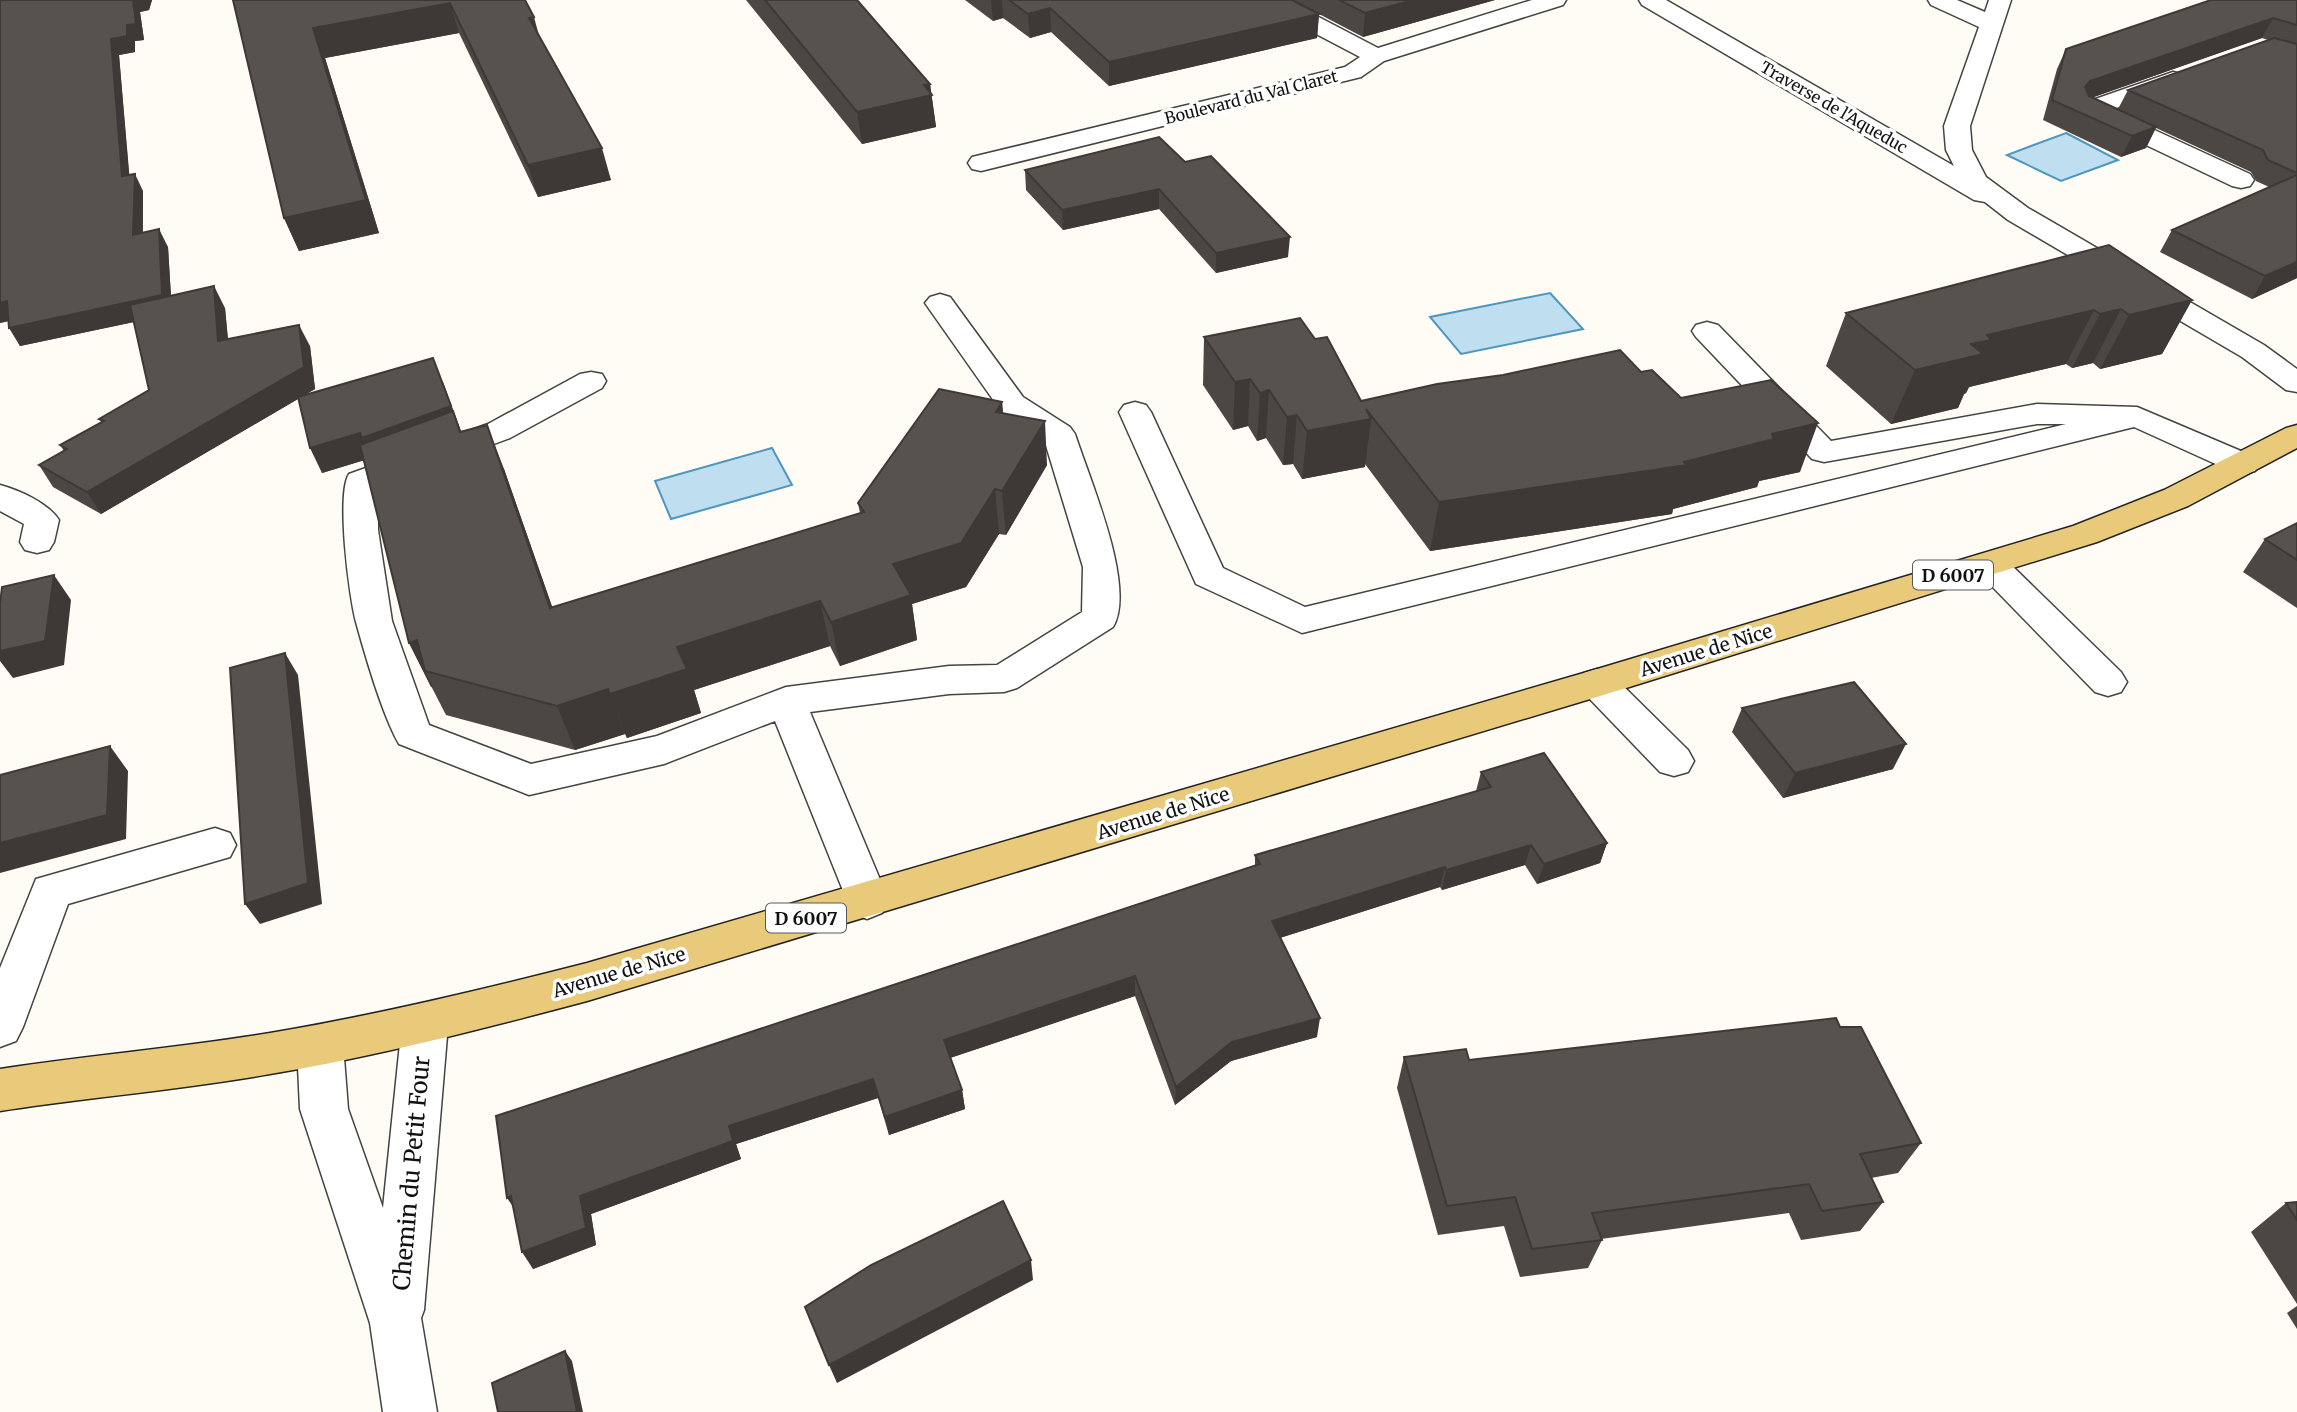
<svg xmlns="http://www.w3.org/2000/svg" width="2297" height="1412" viewBox="0 0 2297 1412" font-family="Merriweather,serif">
  <rect width="100%" height="100%" fill="#fefcf5"/>
  <path fill="#bfdff0" stroke="#4f96be" stroke-width="2" d="M2066,133L2118,160L2061,181L2007,155Z
    M1550,293L1583,329L1461,354L1430,317Z
    M772,448L792,485L671,519L655,481Z"/>
  <g fill="none" stroke-linecap="round" stroke-linejoin="round">
    <g stroke="#444" stroke-width="3">
      <path id="minor" d="M1258,0H1286L1378,48L1532,0H1566L1563,5L1384,61L1361,77L981,171L972,169L968,163L972,157L1345,67L1360,57L1261,5Z
        M1639,0H1666L1954,166L1946,150L1944,126L1979,27L1931,5L1928,0H1957L1985,12L1989,0H2011L1970,126L1972,150L1986,177L2028,208L2264,345L2297,369V392L2286,390L2242,357L2008,220L1985,202L1974,200L1642,5Z
        M2173,72L2181,74L2185,79L2181,84L2111,110L2250,174L2254,180L2250,186L2241,188L2232,186L2081,114L2078,109L2081,104Z
        M940,294L950,297L1023,397L1070,427L1075,434C1089,478 1137,587 1113,627L1017,688L1004,692L949,694L810,712L889,901L882,913L867,919L852,913L775,721L664,764L529,795L399,744C383,716 365,655 356,622C349,596 336,494 349,474L488,424L580,374L591,372L602,374L606,381L602,388L510,438L378,487V530L392,621L429,725L531,764L657,736L786,687L949,666L997,665L1082,612L1083,567L1044,439L1001,411L925,303L930,297Z
        M1707,322L1718,325L1831,441L2037,404L2137,407L2255,457L2259,464L2255,471L2243,474L2231,471L2134,427L1302,633L1196,584L1119,412L1124,405L1135,402L1146,405L1151,412L1223,568L1305,607L2066,424H2037L1824,462L1812,459L1696,337L1692,331L1696,325Z
        M0,485C19,490 48,503 59,520L54,542L49,550L37,553L25,550L20,542L24,524L0,511Z
        M1990,552L2002,556L2121,672L2127,682L2121,692L2108,696L2095,692L1978,572L1972,564L1978,556Z
        M1597,669L1610,673L1688,750L1694,761L1688,772L1674,776L1660,772L1584,693L1578,683L1584,673Z
        M215,828L230,833L236,845L230,857L68,904L23,1027L16,1041L0,1047V968L36,879Z
        M425,1004L441,1010L448,1024L424,1310L421,1318L437,1412H383L370,1323L300,1109L297,1045L304,1031L320,1025L336,1031L343,1045L348,1109L383,1208L402,1024L409,1010Z"/>
    </g>
    <g stroke="#222" stroke-width="3">
      <path id="major" d="M2297,425V448L2188,506L2097,542L1610,693L587,1001C482,1029 377,1056 270,1074C180,1090 90,1097 0,1111V1069C90,1055 180,1048 270,1033C377,1015 482,990 587,963L1594,670L2073,526L2164,490L2286,428Z"/>
    </g>
    <use href="#minor" fill="#fff" fill-rule="evenodd"/>
    <use href="#major" fill="#e9ca7a" fill-rule="evenodd"/>
  </g>
  <path fill="#4c4743" fill-rule="evenodd" d="M0,0H152L149,10L140,12L144,40L135,41V52L119,55L129,175L143,191V233L168,247L171,296L225,308L228,339L310,346L315,389L303,396L443,382L461,431L504,469L552,607L860,513L858,503L1002,402L1003,413L1047,465L1006,535L999,534L966,587L912,604L917,640L840,666L830,646L694,690L701,713L627,738L625,734L575,750L446,715L409,643L364,460L322,473L298,399L101,514L53,487L39,465L64,451L60,445L101,422L99,419L149,390L134,322L20,346L8,321L0,323Z
    M233,0H525L539,35L611,180L538,197L459,33L325,58L379,233L299,251L284,218Z
    M746,0H857L930,84L936,127L862,144Z
    M965,0H1495L1363,37L1319,14L1317,38L1109,86L1051,32L1030,38L1003,18L993,21Z
    M2297,0V278L2252,299L2160,252L2172,230L2269,187L2256,181L2251,172L2156,128L2146,148L2121,157L2043,120L2057,69L2066,49ZM2262,38L2268,40L2128,90L2118,109L2093,97Z
    M1159,137L1288,257L1216,273L1159,209L1063,230L1026,190L1025,170Z
    M2192,300L2162,354L2100,369L2093,363L2072,368L2066,364L1969,387L1966,393L1964,394L1958,408L1891,424L1826,366L1846,313Z
    M1204,337L1361,401L1641,372L1681,398L1800,472L1759,481L1757,487L1673,509L1672,514L1430,551L1365,464V467L1302,479L1293,464L1283,465L1266,438L1257,441L1248,426L1233,430L1203,385Z
    M2297,523V608L2243,572L2265,539Z
    M1742,708L1893,769L1783,798L1732,732Z
    M1481,772L1607,843L1600,863L1537,884L1525,865L1442,890L1440,887L1280,938L1317,1037L1231,1061L1175,1105L1135,996L950,1058L962,1090L965,1109L889,1135L878,1098L736,1144L741,1159L591,1214L596,1245L533,1269L513,1207L1255,866V855L1476,791Z
    M1404,1057L1469,1060L1921,1143L1898,1173L1871,1178L1883,1202L1860,1231L1801,1240L1789,1213L1601,1239L1602,1240L1588,1268L1520,1277L1504,1226L1438,1235L1397,1088Z
    M2297,1202V1304L2251,1232L2286,1203Z
    M2297,1306V1329L2287,1313Z"/>
  <path fill="#3e3937" d="M133,0H152L149,10L140,12L144,40L135,41V52L119,55L131,194L122,176L111,39L127,25Z
    M991,0H1002L1003,18L993,21Z
    M1414,0H1495L1363,37L1365,13Z
    M450,3L459,33L325,58L379,233L299,251L284,218L313,28Z
    M1050,8L1051,32L1030,38L1028,14Z
    M1319,14L1317,38L1109,86V62Z
    M534,17L542,47L529,18Z
    M2273,18L2262,38L2080,102L2085,87L2090,81Z
    M930,84L936,127L862,144L857,112L924,85Z
    M2156,127L2146,148L2121,157L2132,136Z
    M602,148L611,180L538,197L528,165Z
    M135,174L143,191L142,253L133,235Z
    M1159,189V209L1063,230L1062,210Z
    M159,229L168,247L172,314L20,346L9,328Z
    M1290,237L1288,257L1216,273V253Z
    M2297,262V278L2252,299L2265,276Z
    M214,286L225,308L230,363L218,341Z
    M2192,300L2162,354L2100,369L2129,315Z
    M7,301L18,319L0,323V303Z
    M2121,309L2093,363L2072,368L2100,314Z
    M2094,310L2066,364L1969,387L1966,393L1964,394L1958,408L1891,424L1915,370L1971,344L1987,335Z
    M299,325L310,346L315,389L101,514L87,492Z
    M433,358L461,431L322,473L310,448Z
    M1250,379L1248,426L1233,430L1235,382Z
    M1269,390L1266,438L1257,441L1260,393Z
    M1002,402L1006,446L996,412Z
    M1297,415L1293,464L1283,465L1287,417Z
    M1371,419L1365,467L1302,479L1307,431Z
    M1045,421L1047,465L1006,535L1002,491Z
    M1818,423L1800,472L1759,481L1757,487L1673,509L1672,514L1430,551L1439,502L1684,462L1772,434Z
    M487,425L504,469L568,652L550,608Z
    M995,489L999,534L966,587L912,604L917,640L840,666L831,622L893,564Z
    M54,575L71,600L64,665L13,678L0,661V651Z
    M820,601L830,646L694,690L701,713L627,738L610,694L677,647Z
    M417,640L425,671L433,687H431L409,643Z
    M285,653L298,675L322,904L260,924L245,904Z
    M608,689L625,734L575,750L557,706Z
    M1906,744L1893,769L1783,798L1795,773Z
    M110,746L128,771L126,839L0,873V843Z
    M1607,843L1600,863L1537,884L1544,864Z
    M1531,845L1525,865L1442,890L1446,870Z
    M1445,867L1440,887L1270,941L1272,921Z
    M1135,976V996L947,1059L944,1040Z
    M1320,1018L1317,1037L1231,1061L1175,1105L1176,1087L1232,1042Z
    M873,1079L878,1098L736,1144L741,1159L591,1214L596,1245L533,1269L522,1252L580,1196L729,1126Z
    M962,1090L965,1109L889,1135L885,1117Z
    M511,1196L519,1215L507,1198Z
    M1031,1260L1033,1280L837,1383L829,1365Z
    M565,1351L572,1361L583,1412H577Z"/>
  <path fill="#58524e" stroke="#3e3937" stroke-width="2" d="M0,0H133L136,24L127,25V36L111,39L122,176L135,174L133,235L159,229L162,295L9,328L7,301L0,303Z
    M233,0H525L534,17L529,18L602,148L528,165L450,3L313,28L366,200L284,218Z
    M765,0H857L930,84L924,85L932,95L857,112Z
    M1009,0H1292L1319,14L1109,62L1050,8L1028,14Z
    M1339,0H1414L1365,13Z
    M2211,0H2297V25L2273,18L2090,81L2085,87L2089,96L2156,127L2132,136L2052,100L2066,49Z
    M2274,38L2297,44V173L2268,160L2263,150L2128,90Z
    M1159,137L1185,162L1211,156L1290,237L1216,253L1159,189L1062,210L1025,170Z
    M2297,175V262L2265,276L2172,230Z
    M2109,245L2192,300L2129,315L2121,309L2100,314L2094,310L1987,335L1991,340L1971,344L1983,354L1915,370L1846,313Z
    M214,286L218,341L299,325L304,367L87,492L39,465L67,449L60,445L104,421L99,419L149,390L130,305Z
    M1300,318L1315,339L1327,337L1361,401L1437,384L1503,375L1620,350L1641,372L1652,370L1681,398L1771,380L1818,423L1772,434L1774,439L1684,462L1687,465L1439,502L1366,409L1371,419L1307,431L1297,415L1287,417L1269,390L1260,393L1250,379L1235,382L1204,337Z
    M433,358L451,406L362,438L360,433L310,448L298,397Z
    M939,389L1002,402L996,412L1045,421L1002,491L995,489L961,543L893,564L911,595L831,622L820,601L677,647L687,669L610,694L608,689L557,706L425,671L417,640L409,643L360,445L453,411L460,432L487,425L550,608L864,512L858,503Z
    M2297,523V560L2265,539Z
    M54,575L45,641L0,651V604L2,587Z
    M285,653L308,883L245,904L230,668Z
    M1854,682L1906,744L1795,773L1742,708Z
    M110,746L107,815L0,843V775Z
    M1544,753L1607,843L1544,864L1531,845L1446,870L1445,867L1272,921L1320,1018L1232,1042L1176,1087L1135,976L944,1040L962,1090L885,1117L873,1079L729,1126L733,1141L580,1196L586,1228L522,1252L511,1196L507,1198L496,1116L1260,864L1255,855L1491,787L1481,772Z
    M1836,1018L1840,1027H1861L1921,1143L1860,1154L1883,1202L1822,1211L1809,1184L1592,1213L1602,1240L1532,1249L1515,1197L1447,1206L1404,1057L1466,1049L1469,1060Z
    M1003,1201L1031,1260L829,1365L805,1307L871,1265Z
    M2297,1202V1220L2286,1203Z
    M565,1351L577,1412H498L492,1383Z"/>
  <g text-anchor="middle" dominant-baseline="central" stroke-width="7" stroke-linejoin="round" paint-order="stroke">
    <g font-size="16" fill="#111" stroke="#fff">
      <text transform="translate(1251 97) rotate(-14)">Boulevard du Val Claret</text>
      <text transform="translate(1834 107) rotate(30)">Traverse de l'Aqueduc</text>
    </g>
    <g fill="#fff" stroke="#585858" stroke-width="2">
      <rect x="1913" y="560.5" width="80" height="29" rx="5"/>
      <rect x="766" y="903.5" width="80" height="29" rx="5"/>
    </g>
    <g font-size="18" font-weight="bold" fill="#111">
      <text x="1953" y="575">D 6007</text>
      <text x="806" y="918">D 6007</text>
    </g>
    <g font-size="19" fill="#111" stroke="#fff">
      <text transform="translate(1706 650) rotate(-17)">Avenue de Nice</text>
      <text transform="translate(1163 813) rotate(-17)">Avenue de Nice</text>
      <text transform="translate(619 972) rotate(-16)">Avenue de Nice</text>
    </g>
    <g font-size="23" fill="#111" stroke="#fff">
      <text transform="translate(411 1173) rotate(-85)">Chemin du Petit Four</text>
    </g>
  </g>
</svg>
